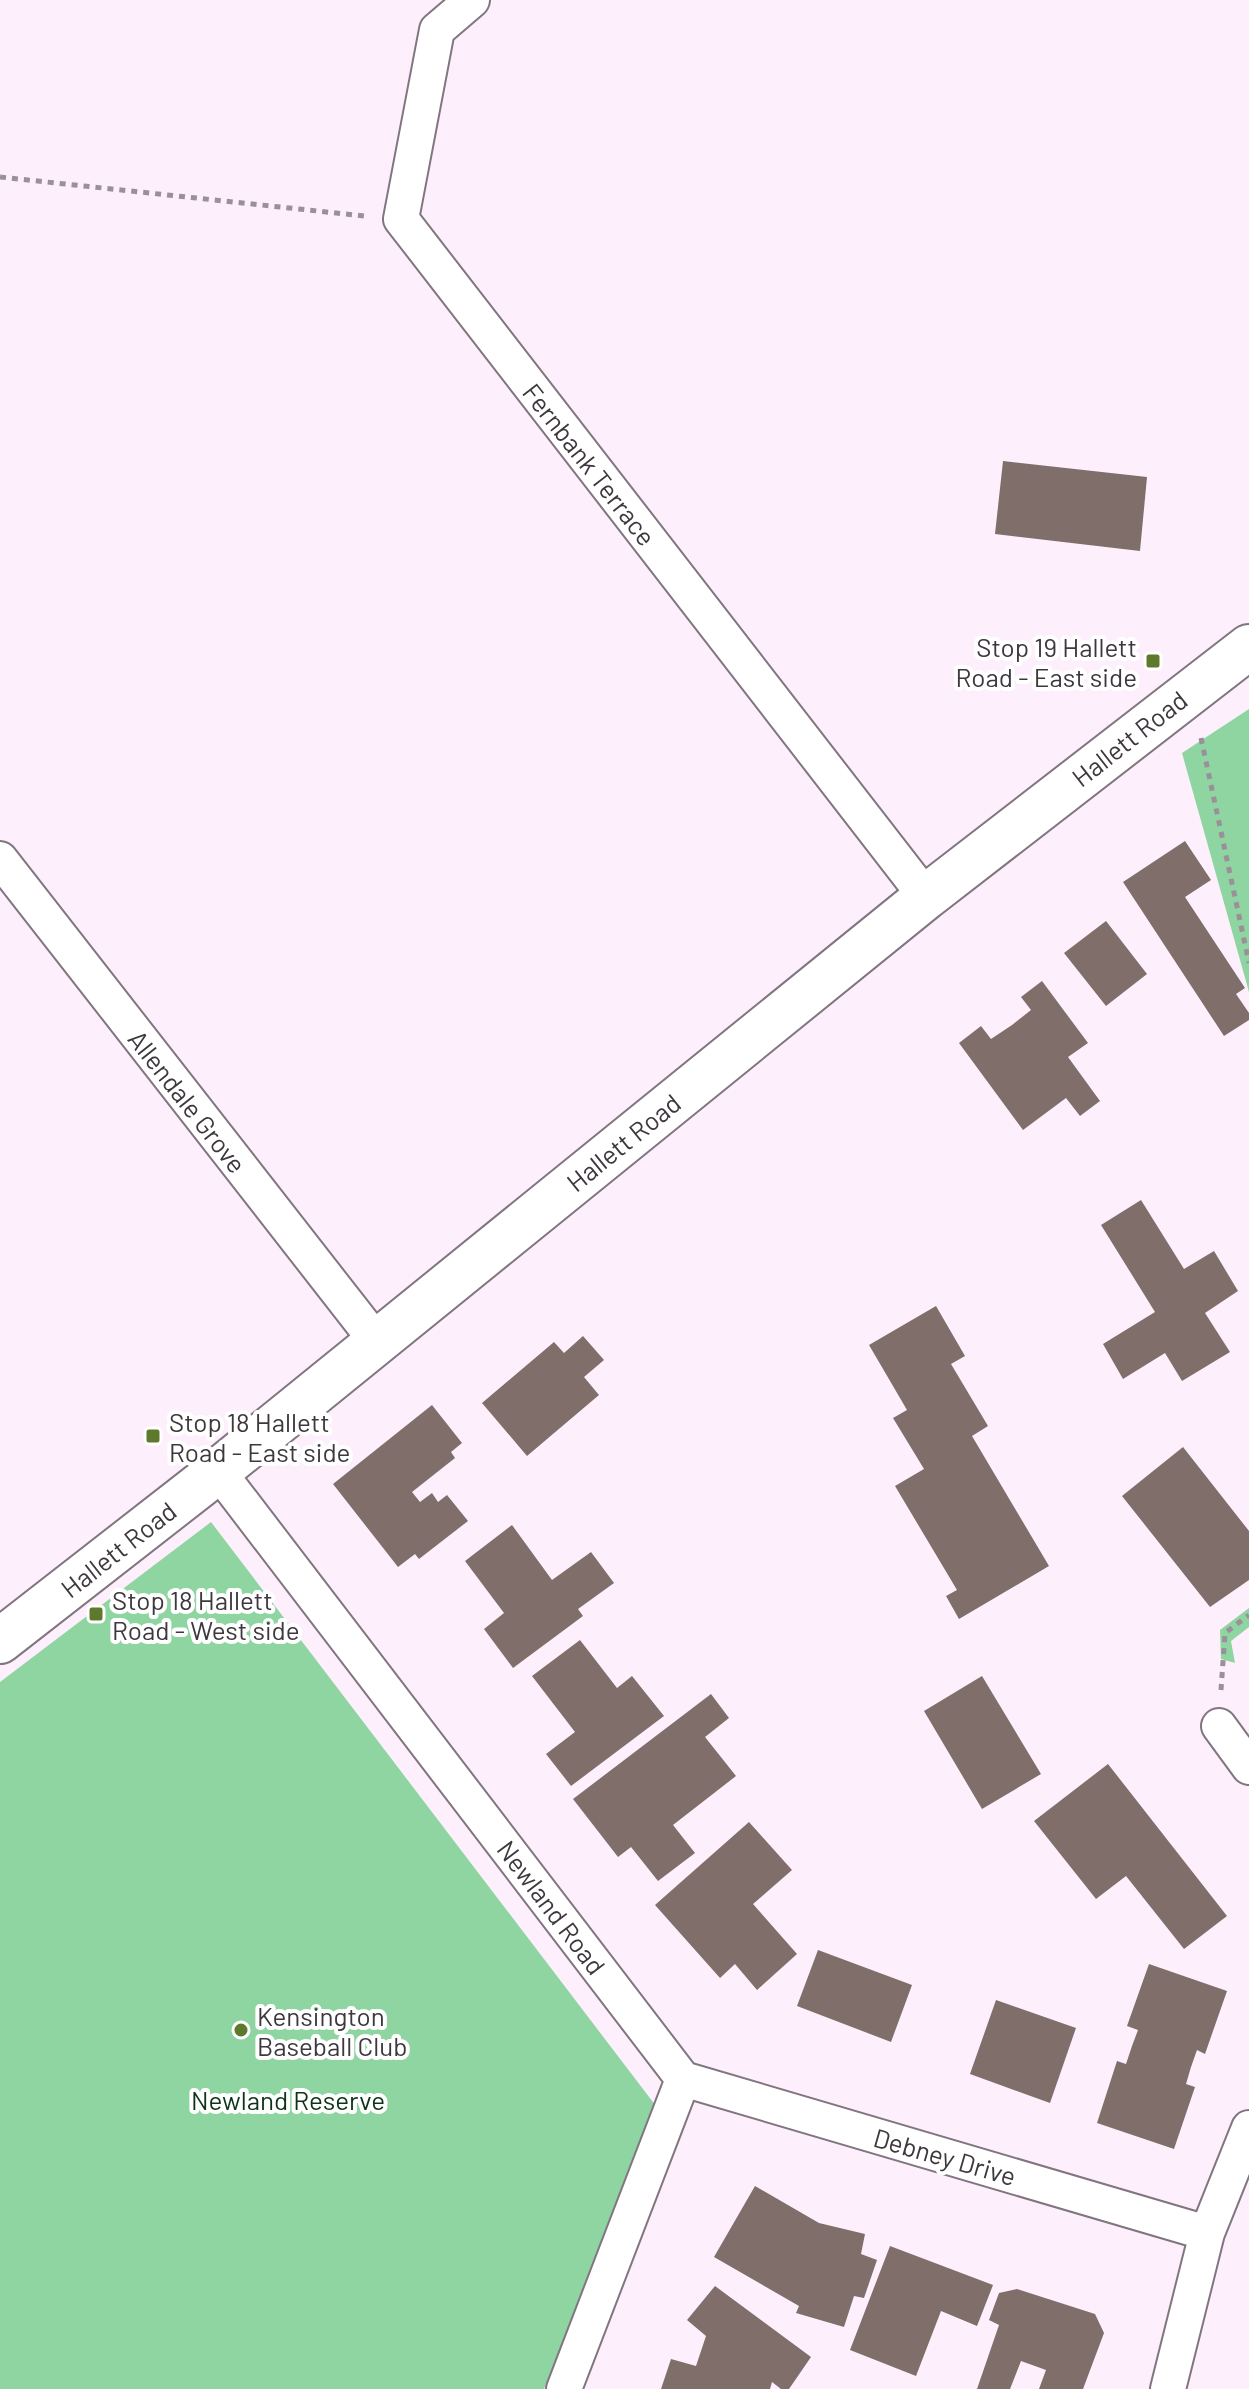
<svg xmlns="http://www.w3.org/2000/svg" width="1249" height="2389" viewBox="0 0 1249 2389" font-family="Barlow,sans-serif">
  <rect width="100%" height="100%" fill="#fdeffc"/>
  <path fill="#8fd5a2" d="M1249,709V992L1182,753Z
    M211,1522L659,2110L544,2389H0V1682Z
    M1249,1608V1627L1231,1641L1235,1663L1221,1659L1220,1630Z"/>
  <path fill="#806e6b" d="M1003,461L1147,477L1140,551L995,534Z
    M1185,841L1211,880L1185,897L1245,988L1236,994L1249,1013V1020L1224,1036L1123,882Z
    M1106,921L1147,974L1106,1006L1064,953Z
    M1042,981L1088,1043L1068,1057L1100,1101L1080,1116L1066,1098L1023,1130L959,1043L981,1026L991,1039L1012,1025L1031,1010L1021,997Z
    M1141,1200L1184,1269L1214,1251L1238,1291L1205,1313L1230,1352L1182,1381L1165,1353L1123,1379L1103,1344L1155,1312L1101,1225Z
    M936,1306L965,1356L951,1364L988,1426L972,1436L1049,1566L959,1619L946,1596L957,1590L895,1486L924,1469L893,1418L907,1410L869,1345Z
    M583,1336L604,1360L584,1377L599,1395L527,1456L482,1403L554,1342L564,1353Z
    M432,1405L462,1443L451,1452L455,1458L412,1492L420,1502L432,1493L438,1502L447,1495L468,1521L419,1559L415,1554L398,1567L333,1484Z
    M1183,1447L1249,1531V1580L1210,1607L1122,1496Z
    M512,1525L552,1580L591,1552L614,1583L578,1609L583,1616L513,1668L484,1629L504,1613L465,1561Z
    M580,1640L617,1688L632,1676L664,1716L571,1786L546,1754L575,1732L532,1676Z
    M982,1676L1041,1774L982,1809L924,1711Z
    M711,1694L729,1718L705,1737L736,1776L673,1825L695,1853L658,1881L631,1847L618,1857L573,1799Z
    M1108,1764L1227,1916L1184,1949L1126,1876L1096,1899L1034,1821Z
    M749,1822L792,1870L753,1904L797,1954L757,1990L735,1964L720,1978L655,1905Z
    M818,1950L912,1985L891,2042L797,2006Z
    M1149,1964L1227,1991L1205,2054L1197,2050L1191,2067L1186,2084L1195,2087L1174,2149L1097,2123L1117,2061L1126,2064L1132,2046L1138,2030L1127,2026Z
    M996,2000L1076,2028L1050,2103L970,2074Z
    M755,2186L819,2223L865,2234L861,2254L877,2260L864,2298L854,2296L844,2327L796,2313L799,2306L714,2257Z
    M890,2246L993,2285L977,2326L941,2311L916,2376L850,2350Z
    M715,2286L811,2357L789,2389H781L772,2382L770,2389H661L671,2359L696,2366L706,2336L687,2320Z
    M1017,2289L1095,2314L1104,2333L1083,2389H1039L1046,2370L1021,2361L1010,2389H977L999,2325L989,2320L999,2293Z"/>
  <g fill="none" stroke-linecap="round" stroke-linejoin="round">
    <g stroke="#817580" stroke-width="38">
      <path id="street" d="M472,0L437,30L401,219L926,897
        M0,859L377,1342
        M218,1471L683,2079L564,2389
        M1219,1726L1249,1767
        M683,2079L1207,2233
        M1168,2389L1207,2233L1249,2128"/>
    </g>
    <g stroke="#817580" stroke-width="48">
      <path id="secondary" d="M0,1641L218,1471L926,897L1249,647"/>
    </g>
    <path stroke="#9a9099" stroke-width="5" stroke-dasharray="6 6" stroke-linecap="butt" d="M0,177L364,216
      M1201,738L1249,963
      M1221,1690L1225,1633L1249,1615"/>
    <use href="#street" stroke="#fff" stroke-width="34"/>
    <use href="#secondary" stroke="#fff" stroke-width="44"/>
  </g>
  <g fill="#5e792d" stroke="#fff" stroke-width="3">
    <rect x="1145" y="653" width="16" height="16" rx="4"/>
    <rect x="145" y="1428" width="16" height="16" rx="4"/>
    <rect x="88" y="1606" width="16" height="16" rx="4"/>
    <circle cx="241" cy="2030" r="8"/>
  </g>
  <g text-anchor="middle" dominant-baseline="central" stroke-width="8" stroke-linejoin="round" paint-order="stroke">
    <g font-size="26" fill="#3d383d" stroke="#fff">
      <text transform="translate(590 464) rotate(52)">Fernbank Terrace</text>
      <text transform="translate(1129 738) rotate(-38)">Hallett Road</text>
      <text transform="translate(188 1101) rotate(52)">Allendale Grove</text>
      <text transform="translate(623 1142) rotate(-39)">Hallett Road</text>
      <text transform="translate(118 1549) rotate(-38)">Hallett Road</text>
      <text transform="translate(552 1907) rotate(53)">Newland Road</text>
      <text transform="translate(945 2156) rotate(16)">Debney Drive</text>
    </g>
    <g font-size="26" fill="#3d383d" stroke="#fff" text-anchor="start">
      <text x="1137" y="646" text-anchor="end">Stop 19 Hallett<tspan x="1137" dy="30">Road - East side</tspan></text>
      <text x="169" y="1421">Stop 18 Hallett<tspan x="169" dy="30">Road - East side</tspan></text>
      <text x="112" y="1599">Stop 18 Hallett<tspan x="112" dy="30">Road - West side</tspan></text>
      <text x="257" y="2015">Kensington<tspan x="257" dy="30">Baseball Club</tspan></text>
    </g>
    <g font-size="26" fill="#0d331b" stroke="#fff">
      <text x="288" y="2099">Newland Reserve</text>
    </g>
  </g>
</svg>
